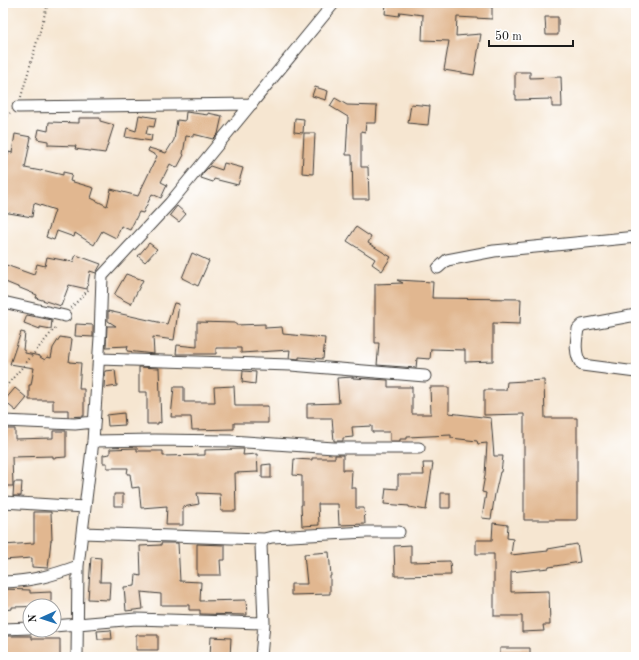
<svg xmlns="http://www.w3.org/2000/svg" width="639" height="660" viewBox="0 0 639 660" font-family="'Old Standard TT',serif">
  <rect width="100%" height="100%" fill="#fff"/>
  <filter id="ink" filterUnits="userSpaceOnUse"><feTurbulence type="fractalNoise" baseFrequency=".025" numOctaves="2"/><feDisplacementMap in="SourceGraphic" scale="8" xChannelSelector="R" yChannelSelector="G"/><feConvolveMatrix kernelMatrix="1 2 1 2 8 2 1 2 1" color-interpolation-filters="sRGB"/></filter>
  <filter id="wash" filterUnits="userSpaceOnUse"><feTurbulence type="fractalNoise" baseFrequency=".012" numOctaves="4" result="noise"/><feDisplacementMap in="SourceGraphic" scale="16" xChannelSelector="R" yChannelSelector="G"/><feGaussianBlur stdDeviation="0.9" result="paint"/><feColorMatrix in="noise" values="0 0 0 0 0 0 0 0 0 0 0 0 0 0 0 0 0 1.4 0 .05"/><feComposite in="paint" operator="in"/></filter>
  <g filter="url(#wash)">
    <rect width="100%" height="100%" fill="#f6e6d1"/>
    <g id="blocks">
      <path fill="#e1b790" d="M386,3H435L492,7V19L457,17L456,36L481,34L474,75L444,70L449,41L422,40L423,15L400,12L399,16L385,14Z
        M545,17H558V35H546Z
        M515,72H530V78L561,77L562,107H552V99L516,100V95H515Z
        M315,87L328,91L326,100L312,96Z
        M335,98L347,105L377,106L376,123H366L365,132L361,131V167H368L369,199H353L352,155H346L348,117L330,106Z
        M411,104L430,106L428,125L408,123Z
        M186,112L208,115V113L222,116L218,134L213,139L193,134V137L186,136L183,154L184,155L177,168L170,164L161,182L167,185L161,198L152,194L143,213L139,212L130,230L121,226L116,238L102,231L94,245L75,233L74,237L57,231L54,240L46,237L55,210L34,203L32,217L3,212V169L9,152L12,153L15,134L31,137L25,168L41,171L42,170L63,175V172L72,174L70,181L94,188L91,198L107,206L111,189L138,196L157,156L148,151L149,148L166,153L174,140L177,120L185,121Z
        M139,115L156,118L154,127L148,126L146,134L152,135L151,141L125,137L127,128L136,131Z
        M79,118H100V121L114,125L105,153L75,149L76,146L48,145V141L37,139L39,129L48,131L49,122L79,123Z
        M295,118L304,119L303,133L294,132Z
        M304,133H315L313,174L302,173Z
        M224,163L243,168L238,185L214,179L213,182L201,178L202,174L210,166L222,170Z
        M177,206L186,214L179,222L170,215Z
        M356,227L371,237L368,243L391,257L382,271L372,264L375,259L347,241Z
        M149,243L157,249L145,262L138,256Z
        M192,253L209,261L198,286L182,278Z
        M76,255L101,264L96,273L90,271L87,289L69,285L61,306L36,298L37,295L3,281V264L34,275L37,264L45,266L47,257L73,262Z
        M126,274L143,280L131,304L114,295Z
        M397,280L433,282L432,298L521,299L520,324L493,323V361L465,362V350L431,349L430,359L417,358L416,368L377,365L379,343H375V284L403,283Z
        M174,303L179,304L174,340L153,337L154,354L127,351L128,346L106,347L107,326H116L108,321V311L167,324Z
        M27,315L52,320L51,329L40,327V329L24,323Z
        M197,322L236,323V325L265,324V328L282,327L283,334L325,338L323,359L299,357V359L289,358L290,350L241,353V348H216V354H176L177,345L197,347Z
        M76,324L93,325V337L75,336Z
        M21,332L25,333L23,350L25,351V353L40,356V357L45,360L47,357L51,358L53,348L60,337L72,339L69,362L81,363L79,389H84V416L68,417V410H53V400H29V385H31L34,368L10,364Z
        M139,367L159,368L161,423L158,422V424H147V392H139Z
        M115,370L117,386L104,388L105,371Z
        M243,371L256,372L255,384L242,382Z
        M353,377V378L388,380V387H412V414H431L430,387H449V413L491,418L494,456H503L501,472H500L495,494L491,519L482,518L486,493L482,492L485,475L487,443L478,444L477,441L451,438V435L407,437V439H400V441H390V432H372V426L352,427L353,437L343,438V441H334L332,418H307V404L339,403L337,378Z
        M544,380L545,418H577V520H524V414L484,415V390H506L507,382Z
        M234,386L235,406H268V423H234V429L192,430L191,417H171L174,387H184V402H215L214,387Z
        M15,388L27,398L16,411L4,401Z
        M124,413L125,425L108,426L107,415Z
        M3,429H15V439L53,438V431H66V457L53,458V456L12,457L13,486H3Z
        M137,448V451H163V456L205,455V450L244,449L243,455L257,454L258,472L235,473L236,511H221L220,494L197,493L199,504L183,507V525H166L167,506L141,508L139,487L132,488L130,474H127L128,468H107V463H103V455L110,454V449Z
        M335,455H343V470H352L351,488H356V508H364L365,524L339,525L338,504H318L319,525L302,526L301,505H302V476L293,475L294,459L312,460V458H335Z
        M423,463H433L426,510L409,507V506L384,504L386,488L398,489V475H424Z
        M271,464V478H262V465Z
        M14,482H22L21,496H13Z
        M441,493H450V508H441Z
        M114,494H123V506H114Z
        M34,512H51L52,540H51L48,568L32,567V558L3,560V545L34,543Z
        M493,523L508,525L507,538L513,539L511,555L548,551V549L577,544L580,562L549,567V568L511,572V592L549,591L550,625H543L544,631L522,632V616H494V554H476V540H492Z
        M161,543H178L180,581L201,582L200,601L246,600L247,615L200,614V610H189V605H161V594L141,592L143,609L126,611L124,587L135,586L136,575L141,576L140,546L161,545Z
        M197,544L225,545V560H220L221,575H197Z
        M411,545V562L450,561L451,575L395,576L394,546Z
        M329,552L331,576H330V594L291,595V584H307L304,554Z
        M91,557L101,558L100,582H110L109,600L88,599Z
        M3,589L30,590V593L51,592V606L12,607V609L3,610Z
        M111,630L112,639H98L97,631Z
        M136,635H158V650H136Z
        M3,636H31V639H60V657H3Z
        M211,637L231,638L230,657H210Z
        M500,648H530V657H500Z"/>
    </g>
  </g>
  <g filter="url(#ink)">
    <use href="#blocks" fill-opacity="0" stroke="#3d3a37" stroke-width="1"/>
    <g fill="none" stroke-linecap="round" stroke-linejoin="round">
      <g stroke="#3d3a37" stroke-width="13">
        <path id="minor" d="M18,107L252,104
          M438,268L447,260L494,251L636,237
          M3,302L65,316
          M636,315L582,325L578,329C576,341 574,355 582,365L636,372
          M99,359L291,365L425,376
          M3,421L75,424L94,422
          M93,441L155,440L230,441L334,448H419
          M3,502L85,507
          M82,533L264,539
          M3,582C32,581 51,576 78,566
          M54,626L136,619L264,623
          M3,629L30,628
          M77,657L78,566L93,441L100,337L102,276L170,203L334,3
          M261,657L264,623L261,545L264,539L272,537L367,532H399"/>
      </g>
      <path stroke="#3d3a37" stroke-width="2" stroke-dasharray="1 3" stroke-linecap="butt" d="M21,97L48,3
        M3,118L10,113
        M71,308L90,288
        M3,390L57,326"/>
      <use href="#minor" stroke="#fff" stroke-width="11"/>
    </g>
  </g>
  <rect width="639" height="660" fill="none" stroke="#fff" stroke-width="16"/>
  <g transform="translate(42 618) rotate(267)"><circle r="19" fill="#ffffff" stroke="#a4a4a4"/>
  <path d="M0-3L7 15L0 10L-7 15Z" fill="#1f6fb2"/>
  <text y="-6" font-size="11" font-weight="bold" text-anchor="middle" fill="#1c1c1c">N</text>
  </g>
  <path d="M489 40v6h84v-6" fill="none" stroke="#1c1c1c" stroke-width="2"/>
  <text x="495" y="40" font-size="12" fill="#1c1c1c" stroke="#ffffff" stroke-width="3" paint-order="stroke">50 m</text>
</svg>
